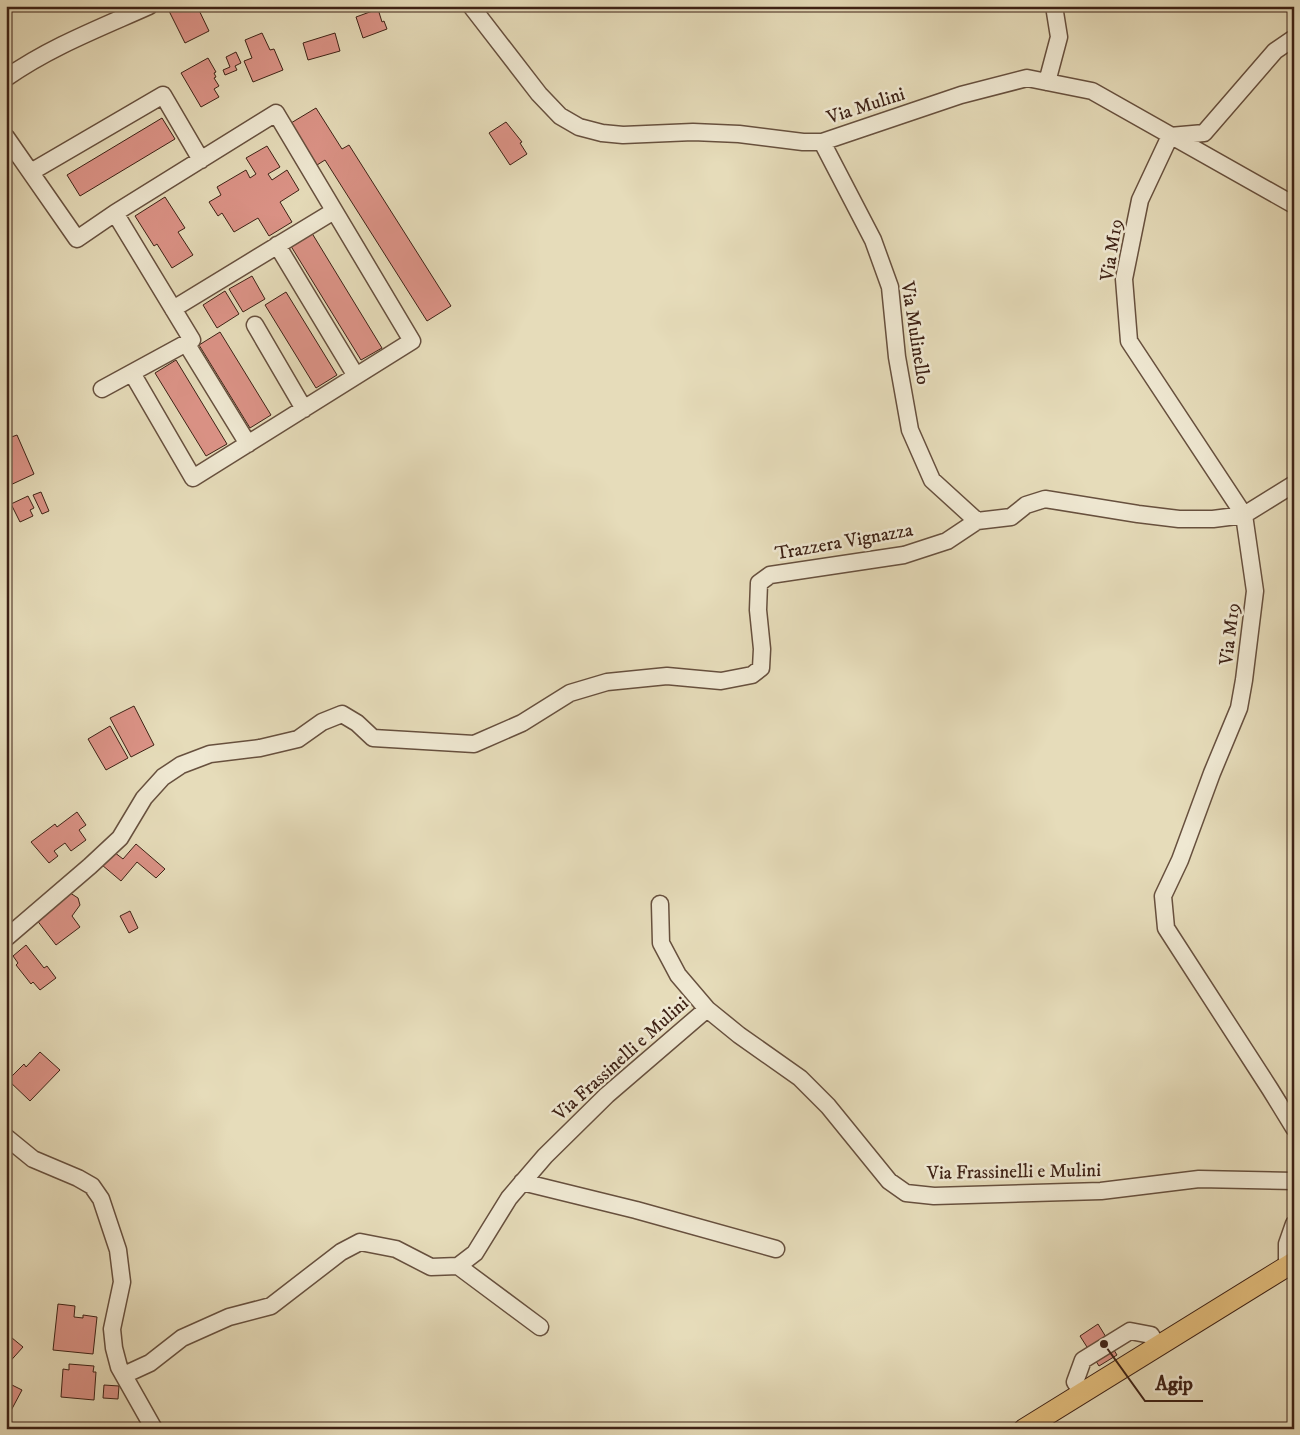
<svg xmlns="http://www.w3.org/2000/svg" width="1300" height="1435" viewBox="0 0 1300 1435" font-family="'IM FELL DW Pica',serif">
  <rect width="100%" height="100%" fill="#e6dcba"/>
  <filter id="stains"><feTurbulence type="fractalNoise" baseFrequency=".004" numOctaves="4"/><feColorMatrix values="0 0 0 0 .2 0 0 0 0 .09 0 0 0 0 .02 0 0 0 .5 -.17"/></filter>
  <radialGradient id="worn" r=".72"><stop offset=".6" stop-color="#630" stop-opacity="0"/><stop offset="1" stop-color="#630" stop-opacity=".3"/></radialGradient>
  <path fill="#dc9387" stroke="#3d2115" d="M180,6H197L209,31L185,43L169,11Z
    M378,9L382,22L384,21L387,29L363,38L356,17Z
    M262,33L270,50L274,49L283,70L253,82L244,61L252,58L245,40Z
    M335,33L340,51L308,60L303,43Z
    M236,52L241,63L235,66L237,70L225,75L223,70L230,67L226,57Z
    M208,58L216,72L214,73L216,77L214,78L219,86L214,89L219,97L201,107L181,73Z
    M316,108L342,149L349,145L451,306L427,321L325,160L317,165L291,123Z
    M162,118L175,139L80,196L67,175Z
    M506,122L522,142L520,143L527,154L510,165L489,133Z
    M267,146L280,167L268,174L272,180L287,170L299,190L280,202L292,222L269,236L258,218L234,232L222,213L218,216L209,202L221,195L217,187L246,170L250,178L256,174L246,158Z
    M165,197L185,228L178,232L193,255L172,268L157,244L154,246L135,216Z
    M310,230L382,348L361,360L289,243Z
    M252,276L265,299L243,312L229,289Z
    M225,291L239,314L217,328L203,305Z
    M286,292L337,375L316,388L265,305Z
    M220,332L271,415L250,428L199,345Z
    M176,360L227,444L206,456L155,373Z
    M17,435L34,474L6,487V439Z
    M41,492L49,511L42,514L33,495Z
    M28,496L34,508L30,510L33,516L20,522L11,504Z
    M134,706L154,745L131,757L110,718Z
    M110,726L128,758L106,770L88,739Z
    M77,812L86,825L79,830L86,840L71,851L65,843L54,851L58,856L49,863L31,842L55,824L57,827Z
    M136,844L165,869L156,878L137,862L121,881L102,865L114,852L123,859Z
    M64,889L78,898L80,905L72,916L80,927L56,945L36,919Z
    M130,911L138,928L129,933L120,916Z
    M26,945L44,968L47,966L56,978L40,990L33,982L31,984L16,965L18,963L13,956Z
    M40,1052L60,1070L30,1101L8,1080L24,1064L26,1067Z
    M58,1304L75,1306L74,1317L83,1318V1315L97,1317L93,1354L53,1350Z
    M1098,1324L1117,1355L1099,1366L1080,1336Z
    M6,1333L23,1347L6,1366Z
    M69,1364L94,1366L93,1372H96L94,1400L61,1397L63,1369L69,1370Z
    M6,1382L22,1390L6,1420Z
    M104,1385L119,1386L118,1399L103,1398Z"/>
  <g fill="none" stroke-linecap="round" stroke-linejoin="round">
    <g stroke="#67503e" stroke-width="19">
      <path id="minor" d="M471,6L539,94L560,116L579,127L602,133L623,135L693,132L739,134L803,142H822L961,95L1027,78L1092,91L1294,205
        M1294,38L1275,51L1204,133L1170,136L1140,200L1124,279L1129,341L1244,515L1255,591L1244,680L1239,708L1212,773L1180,860L1163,896L1166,928L1270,1089L1294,1128
        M6,78C50,47 100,28 149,6
        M1047,82L1059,37L1054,6
        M6,137L77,239L115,213L276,113L412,341L193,478L132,373
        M822,142L873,240L890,287L897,357L910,430L932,480L977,521
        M31,172L163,95L201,160
        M277,245L356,376
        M173,309L334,211
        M255,325L304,409
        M186,343L248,444
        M102,389L192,340L115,213
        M660,904L661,943L678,975L707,1009
        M6,938L90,866L120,838L144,798L163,777L181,765L210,754L260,748L298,739L322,722L342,714L357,723L373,738L474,744L522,723L570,693L607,682L667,676L721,681L752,675L761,668L762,649L758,610L759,583L770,575L904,555L947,541L977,521L1011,517L1026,505L1045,499L1138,514L1179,519H1213L1244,515L1294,484
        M6,1137L33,1159L78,1178L92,1186L101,1199L118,1250L122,1282L112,1329L114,1348L119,1367L154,1429
        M522,1182L636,1210L776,1249
        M458,1266L540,1327
        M1287,1266V1244L1294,1224
        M124,1375L150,1363L182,1338L229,1317L271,1306L341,1252L360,1242L396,1249L431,1267L458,1266L475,1253L509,1198L545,1156L607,1095L707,1009L739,1035L800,1078L828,1106L889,1181L906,1193L934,1196L1101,1191L1199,1179L1294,1181
        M1082,1393L1075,1382L1083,1360L1130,1331L1151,1335L1158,1347"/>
    </g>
    <g stroke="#3d2115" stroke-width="22">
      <path id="major" d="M1024,1429L1294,1262"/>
    </g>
    <use href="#minor" stroke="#efe8d2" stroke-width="16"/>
    <use href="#major" stroke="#e3be7d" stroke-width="20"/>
  </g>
  <g text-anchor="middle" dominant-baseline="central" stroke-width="5" stroke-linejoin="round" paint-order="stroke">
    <g font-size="19" fill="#3d2115" stroke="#efe8d2">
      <text transform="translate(866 106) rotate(-18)">Via Mulini</text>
      <text transform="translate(1112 250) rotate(-81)">Via M19</text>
      <text transform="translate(915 333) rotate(81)">Via Mulinello</text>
      <text transform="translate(844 542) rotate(-10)">Trazzera Vignazza</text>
      <text transform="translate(1230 634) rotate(-83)">Via M19</text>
      <text transform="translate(621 1059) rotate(-42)">Via Frassinelli e Mulini</text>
      <text transform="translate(1014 1172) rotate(-1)">Via Frassinelli e Mulini</text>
    </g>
  </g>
  <path fill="none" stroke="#3d2115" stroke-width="2" d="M1104 1344L1145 1401H1203"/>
  <circle fill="#3d2115" stroke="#efe8d2" stroke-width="2" cx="1104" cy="1344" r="5"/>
  <g font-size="20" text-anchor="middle" font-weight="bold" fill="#3d2115" stroke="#efe8d2" stroke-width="5" stroke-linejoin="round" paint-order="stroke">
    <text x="1174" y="1390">Agip</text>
  </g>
  <rect width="1300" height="1435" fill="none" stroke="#e6dcba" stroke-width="25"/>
  <rect x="8" y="8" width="1285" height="1420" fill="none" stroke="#3d2115" stroke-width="2.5"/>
  <rect x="12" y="12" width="1275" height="1410" fill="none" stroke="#3d2115"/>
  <rect width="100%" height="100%" filter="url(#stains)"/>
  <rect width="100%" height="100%" fill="url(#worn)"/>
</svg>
